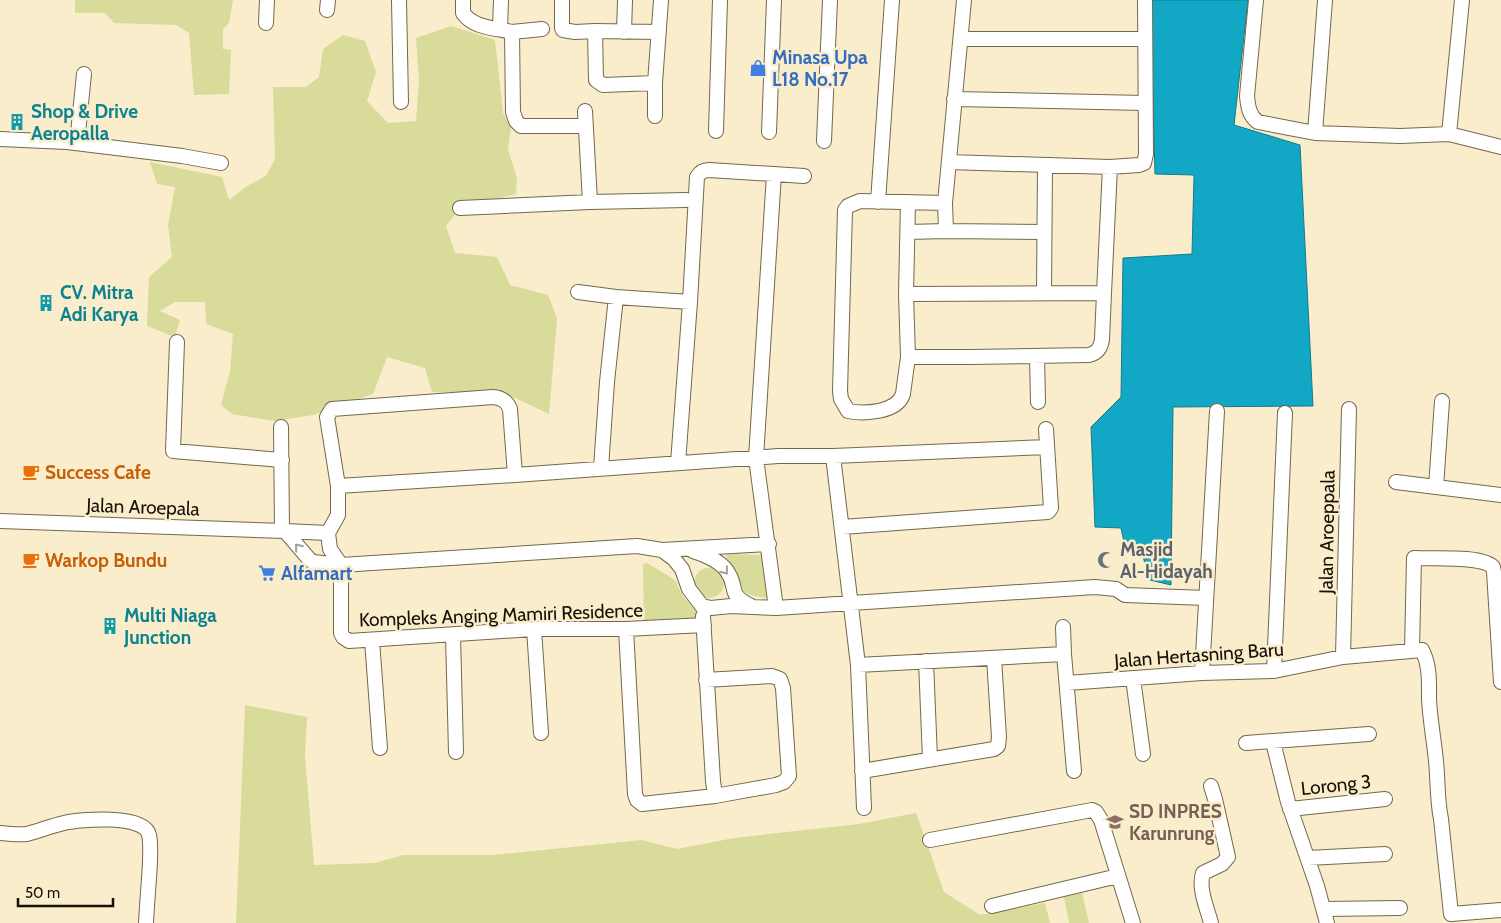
<svg xmlns="http://www.w3.org/2000/svg" width="1501" height="923" viewBox="0 0 1501 923" font-family="Cabin,sans-serif">
  <rect width="100%" height="100%" fill="#f9edcc"/>
  <path fill="#d8db99" d="M75,0H233L229,23L223,29V49L231,50L229,94L194,95L189,33L176,25L114,23L105,13H75Z
    M451,26L495,40L503,113L511,127L508,150L517,178L516,194L460,208L446,226L455,253L497,257L510,285L548,295L557,318L549,414L509,395L432,392L425,368L387,357L373,394L313,415L275,421L232,414L221,405L230,371L233,334L206,324L205,302H175L160,311L180,320L175,337L147,326L149,277L172,257L168,225L175,187L157,184L150,162L222,177L229,200L247,186L266,176L275,159L273,87H306L319,77L323,49L343,35L365,41L376,72L367,101L388,123L416,121L419,80L416,38Z
    M727,554L767,555L770,598C753,597 735,594 737,572L726,557Z
    M647,563L675,580L682,595L700,616L701,621L644,624L643,564Z
    M694 583a15 15 0 1 1 30 0a15 15 0 1 1-30 0Z
    M245,705L307,717L305,756L314,865L375,863L403,855H492L642,840L677,849L734,838L859,824L916,813L944,892L980,915L1045,903L1050,923H236Z
    M1082,893L1089,923H1069L1064,897Z"/>
  <path fill="#13a7c6" stroke="#147a8c" d="M1150,0H1248L1234,125L1300,145L1313,406L1173,407L1171,585L1150,580L1141,550L1126,551L1121,528L1095,527L1091,427L1121,397L1123,258L1192,254L1194,175L1155,174Z"/>
  <g fill="none" stroke-linecap="round" stroke-linejoin="round">
    <g stroke="#73684b" stroke-width="16">
      <path id="minor" d="M399,0L401,102
        M463,0V13C473,28 495,28 512,32L513,112L516,121L521,126H586
        M562,0V28L563,30L575,32L595,31
        M964,0L945,203L860,201L848,206L845,210L840,391L841,399L848,411C864,414 897,413 903,394L908,357H970L1089,355C1097,353 1101,348 1102,339L1104,293
        M1256,0L1247,96C1248,106 1249,116 1258,122L1315,133L1325,0
        M327,10L328,0
        M266,23L267,0
        M500,29L501,0
        M512,32L542,29
        M624,32L625,0
        M659,32L595,31L596,80L603,85L655,83C657,55 659,28 661,0
        M961,39H1145
        M655,83V116
        M954,99L1145,103
        M716,131L720,0
        M769,132L774,0
        M1315,133L1400,136L1449,134L1501,147
        M1449,134L1462,0
        M0,139L67,142L182,156L221,163
        M824,141L830,0
        M77,143L84,74
        M949,162L1110,167L1139,165L1144,163L1146,154L1145,0
        M774,174L756,458L776,608
        M590,202L686,200
        M878,202L892,0
        M908,202L906,294L1104,293L1110,167
        M945,203L946,231
        M460,208L590,202L585,111
        M908,232L946,231L1044,232
        M578,292L616,297L690,302L678,463
        M1044,293L1045,166
        M906,294L908,357
        M690,302L697,177C700,172 703,170 709,170L804,176
        M177,342L173,451L282,460
        M1037,356L1038,402
        M281,427L282,530
        M833,456L858,665L864,808
        M601,468L607,382L616,297
        M1396,482L1501,495
        M338,486L327,417L332,409L493,397C502,398 507,401 510,409L515,475
        M1436,487L1442,401
        M0,521L285,531
        M842,527L1048,512L1051,508L1046,429
        M328,533L338,515V486L515,475L778,456H833L1047,447
        M662,550L769,544
        M693,551C706,555 719,560 727,571C739,588 726,594 751,606
        M703,616L713,781L715,796
        M704,625L626,629H534L349,641L343,637L341,633V565L330,549L328,533L285,531L309,559L313,562L341,565L637,546L662,550L674,559L682,569L689,589L702,606L711,608L731,606L776,608L1095,587L1116,589L1125,595L1206,598
        M1063,627L1064,654L1074,771
        M534,629L541,733
        M626,629L635,794L637,800L642,804L715,796L776,785L784,782L789,776L783,688L780,679L772,676L706,680
        M453,635L456,752
        M372,640L380,748
        M1412,650L1414,558C1432,559 1481,555 1493,567L1494,572L1501,682
        M1343,657L1349,409
        M926,661L930,759
        M858,665L1064,654
        M1274,671L1285,413
        M1202,673L1217,411
        M1133,678L1143,754
        M1067,683L1202,673L1274,671L1343,657L1422,650C1430,665 1429,682 1429,699C1430,720 1434,740 1436,761C1438,780 1437,800 1441,819L1451,914L1501,910
        M1273,742L1288,802L1317,886L1327,923
        M1246,743L1369,734
        M862,771L994,749L998,746L999,737L994,658
        M1211,786L1215,799L1228,857L1222,864L1203,873C1198,888 1207,908 1211,923
        M1290,809L1385,799
        M0,833C9,834 18,835 27,834C39,831 51,826 64,823C80,819 145,814 149,835C151,843 150,853 150,862C149,882 147,903 146,923
        M930,840L1092,810L1096,812L1101,820L1133,923
        M1308,858L1385,854
        M992,906L1118,876
        M1324,909L1400,908"/>
    </g>
    <use href="#minor" stroke="#fff" stroke-width="14"/>
  </g>
  <defs><path id="oneway-chevron" d="M-2-3.5L2.5 0L-2 3.5" fill="none" stroke-width="1.6" stroke-linecap="round" stroke-linejoin="round" transform="scale(1.25)"/></defs>
  <g stroke="#a2a09b">
    <use href="#oneway-chevron" transform="translate(298 547) rotate(-129)"/>
    <use href="#oneway-chevron" transform="translate(725 571) rotate(52)"/>
  </g>
  <defs>
    <g id="shop-bare" transform="scale(1.35)"><path d="M-5-2.5h2.3a2.7 3.5 0 0 1 5.4 0H5L5.5 6h-11ZM-1.5-2.5h3a1.5 2.3 0 0 0-3 0Z" fill="#3f7fe0" stroke="#f9edcc" stroke-width="2.5" paint-order="stroke"/></g>
    <g id="building-bare" transform="scale(1.35)"><path d="M-4-6H4V6H1V3H-1V6H-4ZM-2.5-4.3h1.7v1.8h-1.7ZM.8-4.3h1.7v1.8H.8ZM-2.5-1h1.7V.8h-1.7ZM.8-1h1.7V.8H.8Z" fill="#0f9aa8" stroke="#f9edcc" stroke-width="2.5" paint-order="stroke"/></g>
    <g id="cafe-bare" transform="scale(1.35)"><path d="M-5.5-4.5H6V0H3Q3 3.5 0 3.5H-2.5Q-5.5 3.5-5.5 0ZM3-3.2v2h1.7v-2ZM-6 4.5H4V6H-6Z" fill="#e8710a" stroke="#f9edcc" stroke-width="2.5" paint-order="stroke"/></g>
    <g id="mosque-bare" transform="scale(1.35)"><path d="M3.5-4.9A6 6 0 1 0 3.5 4.9A5 5 0 1 1 3.5-4.9Z" fill="#6b7280" stroke="#f9edcc" stroke-width="2.5" paint-order="stroke"/></g>
    <g id="supermarket-bare" transform="scale(1.35)"><path d="M-6-5.5h2.5l.6 2H6L4.5 2H-2.5L-4.4-4H-6ZM-1.5 3.2a1.3 1.3 0 1 0 .1 0ZM3 3.2a1.3 1.3 0 1 0 .1 0Z" fill="#3f7fe0" stroke="#f9edcc" stroke-width="2.5" paint-order="stroke"/></g>
    <g id="school-bare" transform="scale(1.35)"><path d="M0-5L7-2L0 1L-7-2ZM-4 1L0 2.5L4 1V4Q0 6-4 4Z" fill="#8d6e63" stroke="#f9edcc" stroke-width="2.5" paint-order="stroke"/></g>
  </defs>
  <g fill-rule="evenodd">
    <use href="#shop-bare" x="758" y="68"/>
    <use href="#building-bare" x="17" y="122"/>
    <use href="#building-bare" x="46" y="303"/>
    <use href="#cafe-bare" x="31" y="472"/>
    <use href="#cafe-bare" x="31" y="560"/>
    <use href="#mosque-bare" x="1106" y="560"/>
    <use href="#supermarket-bare" x="267" y="573"/>
    <use href="#building-bare" x="110" y="626"/>
    <use href="#school-bare" x="1115" y="822"/>
  </g>
  <g text-anchor="middle" dominant-baseline="central" stroke-width="5" stroke-linejoin="round" paint-order="stroke">
    <g font-size="19" font-weight="bold" fill="#366cbe" stroke="#f9edcc" text-anchor="start">
      <text x="772" y="57">Minasa Upa<tspan x="772" dy="22">L18 No.17</tspan></text>
      <text x="281" y="573">Alfamart</text>
    </g>
    <g font-size="19" font-weight="bold" fill="#0d838f" stroke="#f9edcc" text-anchor="start">
      <text x="31" y="111">Shop &amp; Drive<tspan x="31" dy="22">Aeropalla</tspan></text>
      <text x="60" y="292">CV. Mitra<tspan x="60" dy="22">Adi Karya</tspan></text>
      <text x="124" y="615">Multi Niaga<tspan x="124" dy="22">Junction</tspan></text>
    </g>
    <g font-size="19" font-weight="bold" fill="#c56008" stroke="#f9edcc" text-anchor="start">
      <text x="45" y="472">Success Cafe</text>
      <text x="45" y="560">Warkop Bundu</text>
    </g>
    <g font-size="19" fill="#161106" stroke="#f9edcc">
      <text transform="translate(143 507) rotate(2)">Jalan Aroepala</text>
      <text transform="translate(1327 532) rotate(-89)">Jalan Aroeppala</text>
      <text transform="translate(501 615) rotate(-2)">Kompleks Anging Mamiri Residence</text>
      <text transform="translate(1199 655) rotate(-4)">Jalan Hertasning Baru</text>
      <text transform="translate(1336 785) rotate(-6)">Lorong 3</text>
    </g>
    <g font-size="19" font-weight="bold" fill="#5b616d" stroke="#f9edcc" text-anchor="start">
      <text x="1120" y="549">Masjid<tspan x="1120" dy="22">Al-Hidayah</tspan></text>
    </g>
    <g font-size="19" font-weight="bold" fill="#785e54" stroke="#f9edcc" text-anchor="start">
      <text x="1129" y="811">SD INPRES<tspan x="1129" dy="22">Karunrung</tspan></text>
    </g>
  </g>
  <path d="M18 898v8h95v-8" fill="none" stroke="#161106" stroke-width="2.5"/>
  <text x="25" y="898" font-size="15" fill="#161106" stroke="#f9edcc" stroke-width="4" paint-order="stroke">50 m</text>
</svg>
